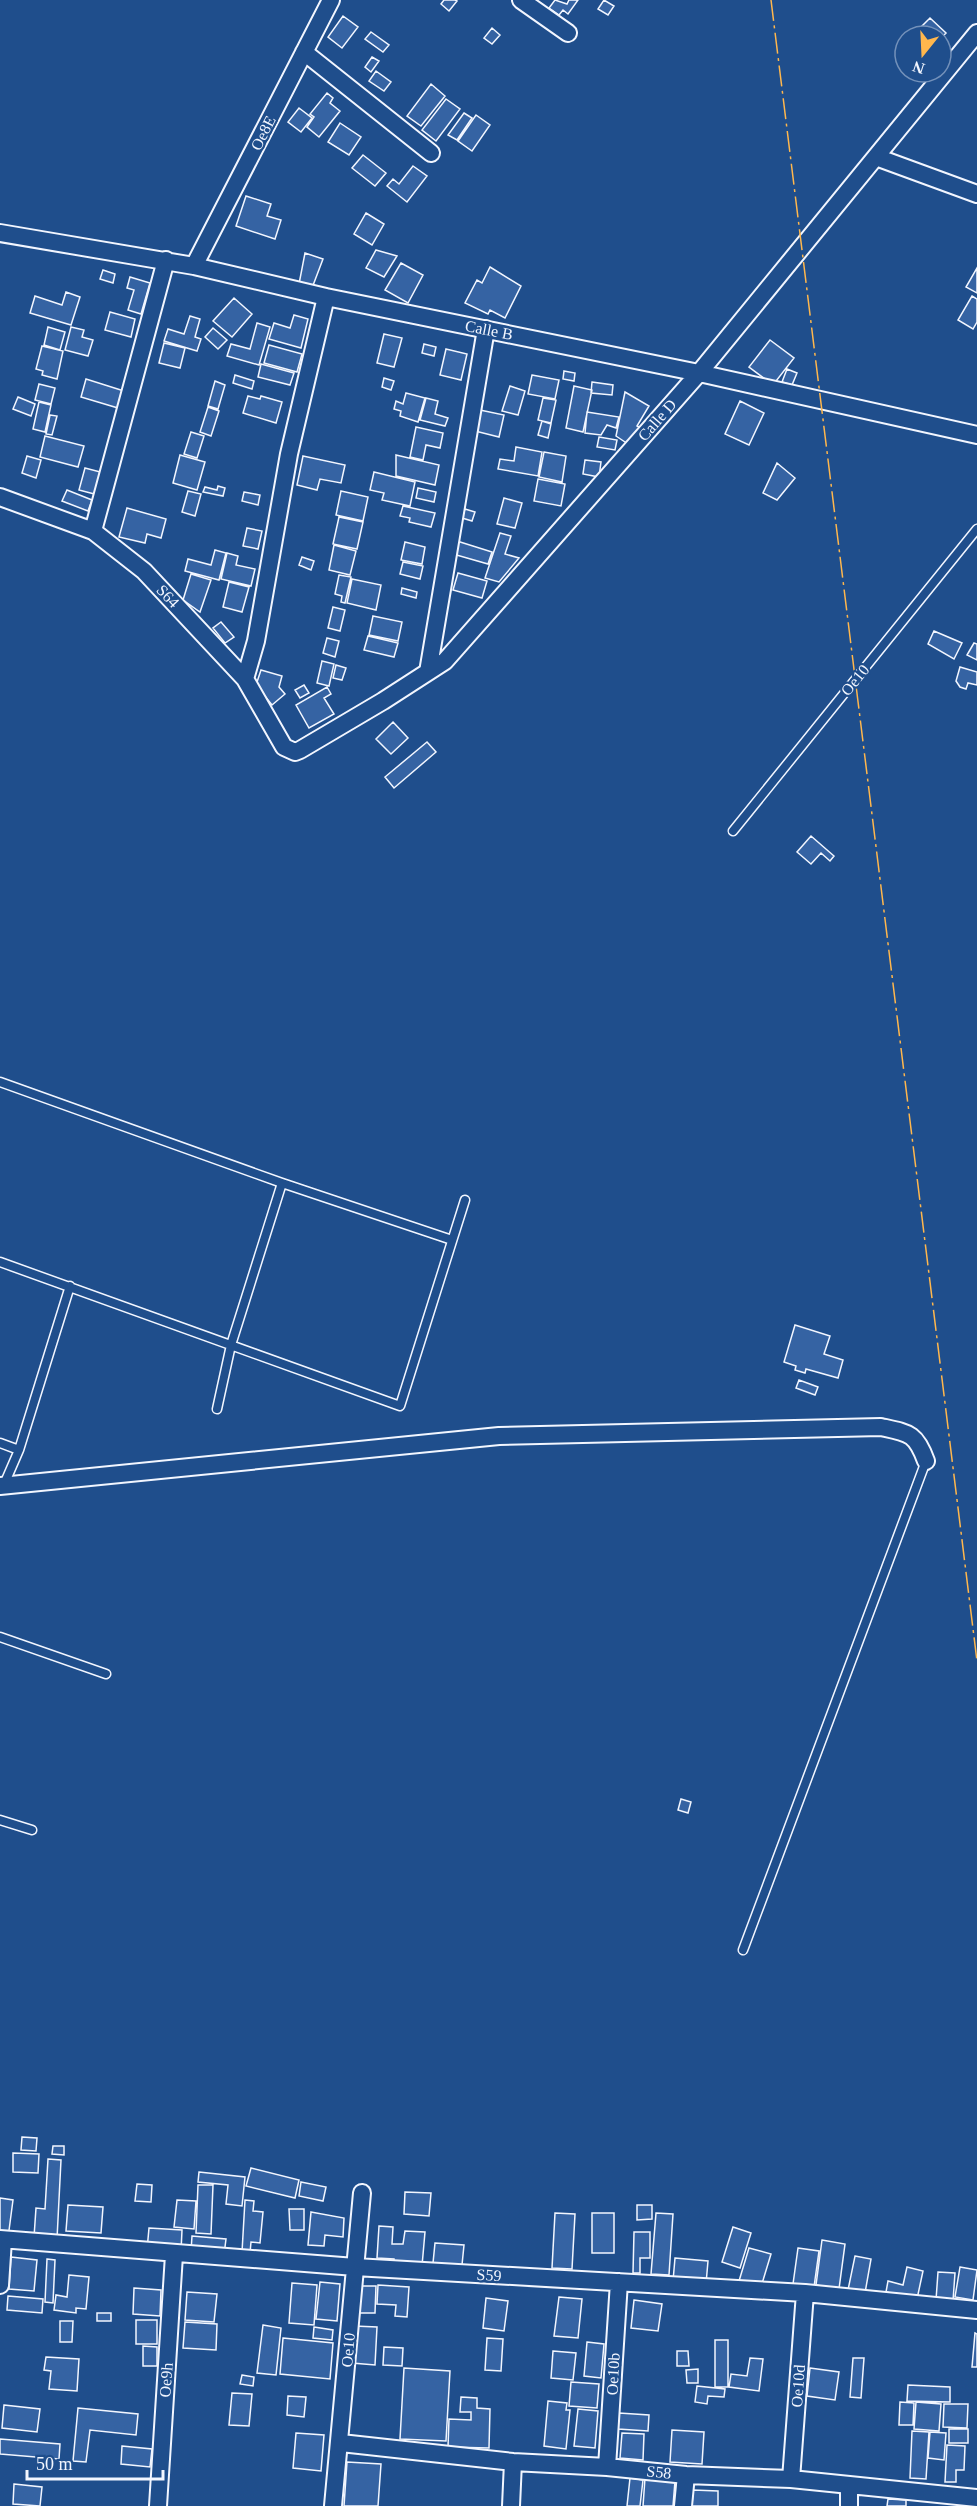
<svg xmlns="http://www.w3.org/2000/svg" width="977" height="2506" viewBox="0 0 977 2506" font-family="Georgia,serif">
  <rect width="100%" height="100%" fill="#1f4e8c"/>
  <path fill="#3563a3" stroke="#f2f6ff" stroke-width="1.5" d="M444,0H455L457,1L449,11L441,4Z
    M555,0L567,4L569,0H578L568,14L563,10L559,15L549,8Z
    M604,0L614,6L608,15L598,9Z
    M343,16L358,27L342,48L328,37Z
    M930,18L946,33L941,38L926,36L919,29Z
    M492,28L500,35L492,44L484,38Z
    M371,32L389,45L383,52L365,39Z
    M372,57L379,61L371,72L365,67Z
    M376,71L391,82L384,91L369,81Z
    M431,84L445,96L421,126L407,116Z
    M327,93L333,98L330,103L340,111L319,137L307,127L314,117L310,114Z
    M446,99L460,109L436,141L422,130Z
    M299,108L312,118L301,132L288,122Z
    M464,113L472,118L457,140L448,135Z
    M476,115L490,125L472,151L458,141Z
    M340,123L361,137L349,155L328,142Z
    M363,155L386,173L375,186L352,168Z
    M413,166L427,176L407,202L387,186L393,179L399,184Z
    M246,196L271,204L267,216L281,220L275,239L236,226Z
    M366,213L384,224L372,245L354,234Z
    M376,250L397,256L384,277L366,268Z
    M305,253L323,259L312,288L299,284Z
    M401,263L423,275L408,303L385,290Z
    M490,267L521,286L505,318L490,310L488,314L465,303L477,280L482,283Z
    M977,268V293L966,287Z
    M103,270L115,274L113,283L100,279Z
    M130,277L150,283L141,314L128,310L134,290L127,288Z
    M66,292L80,297L71,325L30,313L35,296L62,305Z
    M972,296L977,299V322L973,329L958,320Z
    M234,298L252,314L232,337L213,321Z
    M110,312L135,319L131,337L105,330Z
    M294,315L308,319L301,348L269,339L274,323L290,328Z
    M190,316L200,319L195,337L201,339L197,351L164,341L168,329L184,334Z
    M257,323L270,327L259,365L227,356L231,344L250,349Z
    M48,327L65,332L60,350L44,345Z
    M71,327L84,330L82,337L93,340L88,356L65,350Z
    M213,328L227,340L218,349L205,337Z
    M384,334L402,338L394,367L377,363Z
    M770,340L794,358L773,385L749,367Z
    M164,343L185,348L180,368L159,363Z
    M424,344L436,347L434,356L422,353Z
    M269,345L302,354L297,372L264,363Z
    M42,346L63,351L57,379L42,375L43,371L36,369Z
    M446,349L467,354L461,380L440,375Z
    M261,364L294,373L290,385L258,377Z
    M787,369L797,373L792,385L782,382Z
    M564,371L575,373L574,381L563,379Z
    M235,375L254,381L252,389L233,383Z
    M532,375L559,380L555,399L528,394Z
    M384,378L394,381L391,390L382,387Z
    M86,379L124,391L118,408L81,397Z
    M215,381L225,385L218,409L208,406Z
    M592,382L613,385L612,395L591,393Z
    M39,384L55,388L51,404L35,400Z
    M510,386L525,391L518,415L502,411Z
    M574,386L592,390L583,432L566,428Z
    M625,392L649,406L637,426L641,428L631,446L616,436Z
    M406,393L425,398L418,422L400,416L401,411L394,409L396,401L403,404Z
    M248,396L260,399L261,396L282,402L276,423L243,413Z
    M18,397L35,404L31,416L13,409Z
    M426,398L438,401L435,414L448,418L445,426L420,420Z
    M543,398L556,400L551,423L538,420Z
    M740,401L764,413L749,445L725,434Z
    M39,402L51,405L45,432L33,429Z
    M208,407L219,411L211,436L200,432Z
    M480,410L504,415L499,437L475,431Z
    M587,412L619,417L616,428L607,425L601,435L585,433Z
    M50,415L57,416L52,435L46,434Z
    M542,421L551,424L548,438L538,435Z
    M416,427L443,433L440,448L426,445L423,460L410,457Z
    M191,432L204,436L197,458L184,454Z
    M45,436L84,446L78,467L40,457Z
    M599,437L617,440L615,450L597,447Z
    M516,447L542,452L538,476L498,469L500,459L514,461Z
    M544,452L566,456L562,482L539,477Z
    M180,455L205,462L197,490L173,483Z
    M396,455L439,465L435,485L396,476Z
    M27,456L41,460L36,478L22,473Z
    M303,456L345,465L341,483L320,479L317,490L297,485Z
    M585,460L601,462L599,477L583,474Z
    M777,463L795,478L777,500L763,493Z
    M85,468L108,474L102,496L79,490Z
    M374,472L415,482L410,506L382,500L384,493L370,490Z
    M538,479L565,484L561,506L534,501Z
    M218,486L225,488L223,496L203,492L205,487L217,490Z
    M418,488L436,492L434,502L416,498Z
    M67,490L92,500L88,511L62,501Z
    M188,491L201,494L195,516L182,512Z
    M341,491L368,497L363,521L336,515Z
    M244,492L260,495L258,505L242,501Z
    M504,498L522,503L515,528L497,524Z
    M403,506L435,513L431,527L409,522L410,518L400,516Z
    M127,508L166,519L161,538L147,534L145,543L119,537Z
    M465,509L475,512L472,521L462,518Z
    M339,517L363,522L357,549L333,544Z
    M247,528L262,531L258,549L243,546Z
    M500,533L511,536L505,554L519,558L499,582L485,578Z
    M457,541L492,552L488,564L453,554Z
    M405,542L425,547L422,564L401,560Z
    M334,545L356,551L350,575L329,570Z
    M215,550L226,553L219,580L185,571L188,559L211,565Z
    M227,553L238,556L236,565L255,569L251,586L221,579Z
    M302,557L314,561L311,570L299,565Z
    M403,562L423,566L420,579L400,574Z
    M458,573L487,581L482,598L453,590Z
    M191,574L211,580L200,612L183,600Z
    M339,575L351,577L345,603L341,602L342,596L335,594Z
    M352,579L381,585L376,610L347,603Z
    M229,582L249,587L242,612L223,607Z
    M402,588L417,592L416,598L401,594Z
    M333,607L345,610L340,631L328,628Z
    M373,616L402,622L398,641L369,635Z
    M221,622L234,637L225,643L213,628Z
    M934,631L962,643L954,659L928,644Z
    M368,636L398,643L394,657L364,650Z
    M327,638L339,641L335,657L323,653Z
    M974,643L977,644V660L967,655Z
    M322,661L334,664L329,686L317,683Z
    M336,665L346,668L342,680L333,678Z
    M960,667L977,672V685L968,683L966,689L960,687L956,681Z
    M261,670L282,676L279,687L285,694L272,705L256,685Z
    M304,685L309,693L300,698L295,690Z
    M327,687L331,694L324,698L334,714L309,728L296,705Z
    M393,722L408,738L391,754L376,739Z
    M427,742L436,752L394,788L385,777Z
    M811,836L834,856L830,861L821,853L811,864L797,852Z
    M795,1325L830,1336L824,1354L843,1360L838,1378L806,1369L805,1373L795,1370L796,1366L784,1362Z
    M799,1380L818,1387L815,1395L796,1388Z
    M681,1799L691,1802L688,1813L678,1810Z
    M22,2137L37,2138L36,2151L21,2150Z
    M53,2146H64V2155L52,2154Z
    M13,2153L39,2154L38,2173L13,2172Z
    M48,2159L61,2160L57,2239L34,2237L36,2208L45,2209Z
    M251,2168L299,2180L295,2198L246,2186Z
    M199,2172L245,2177L242,2206L226,2204L228,2185L198,2182Z
    M301,2182L326,2187L323,2201L299,2196Z
    M137,2184L152,2185L151,2202L135,2201Z
    M198,2185H213L211,2234L196,2233Z
    M405,2192L431,2193L429,2216L404,2214Z
    M0,2198L13,2200L8,2238L0,2237Z
    M177,2200L196,2201L194,2229L174,2227Z
    M245,2200L254,2201L253,2211L263,2212L260,2243L251,2242L250,2253L242,2252Z
    M68,2205L103,2207L101,2233L66,2231Z
    M637,2205H652V2219L637,2220Z
    M289,2209H304V2230H290Z
    M311,2212L344,2218L343,2237L325,2235L324,2246L308,2245Z
    M555,2213L575,2214L572,2269L552,2268Z
    M592,2213H614V2253H592Z
    M656,2213L673,2214L669,2275L651,2274Z
    M379,2226L393,2227L392,2244H403L405,2231L425,2232L422,2266L394,2264V2259L377,2258Z
    M733,2227L751,2233L740,2268L722,2262Z
    M149,2228L182,2230L181,2252L147,2250Z
    M634,2232H650V2258H640V2273H633Z
    M192,2236L226,2239L224,2255L191,2251Z
    M822,2240L845,2244L839,2289L816,2285Z
    M435,2243L464,2245L462,2265L433,2263Z
    M749,2248L771,2254L761,2287L739,2281Z
    M798,2248L819,2251L814,2287L793,2284Z
    M855,2256L871,2259L865,2293L848,2290Z
    M11,2257L37,2260L34,2291L9,2289Z
    M675,2258L708,2261L706,2284L673,2281Z
    M47,2259L55,2260L53,2303L45,2302Z
    M907,2267L923,2271L917,2299L886,2292L888,2281L903,2285Z
    M960,2267L977,2270L973,2300L955,2297Z
    M938,2272L955,2273L953,2301L936,2300Z
    M69,2275L89,2277L86,2309L76,2308V2313L54,2310L56,2295L67,2297Z
    M320,2282L340,2284L337,2321L316,2319Z
    M292,2283L317,2285L314,2325L289,2323Z
    M378,2285L409,2287L407,2317L395,2316L396,2305L377,2304Z
    M358,2286H376L375,2313H358Z
    M134,2288L161,2290L160,2316L133,2314Z
    M187,2292L217,2294L214,2322L185,2320Z
    M8,2296L43,2299L42,2313L7,2310Z
    M559,2297L582,2299L578,2338L554,2336Z
    M486,2298L508,2301L504,2331L483,2328Z
    M634,2300L662,2304L658,2331L631,2328Z
    M97,2313H111V2321H97Z
    M136,2320H157V2344H136Z
    M60,2321H73L72,2342H60Z
    M185,2322L217,2324L216,2350L183,2348Z
    M263,2325L281,2328L276,2375L257,2373Z
    M354,2326L377,2327L375,2365L352,2363Z
    M314,2327L333,2330L332,2340L313,2338Z
    M975,2333L977,2334V2367H972Z
    M283,2338L333,2343L330,2379L280,2374Z
    M487,2338L503,2339L501,2371L485,2370Z
    M715,2340H728V2387H715Z
    M587,2342L604,2344L601,2378L584,2376Z
    M143,2346L157,2347V2366H143Z
    M384,2347L403,2348L402,2366L383,2365Z
    M553,2351L576,2353L573,2380L551,2378Z
    M677,2351H688L689,2366H677Z
    M46,2357L79,2359L77,2391L49,2389L51,2371L44,2370Z
    M750,2358L763,2359L759,2391L729,2387L731,2374L747,2376Z
    M853,2358H864L861,2398L850,2397Z
    M404,2368L450,2371L446,2441L400,2439Z
    M810,2368L839,2372L835,2400L807,2396Z
    M698,2369V2383H687L686,2370Z
    M242,2375L254,2377L253,2386L240,2384Z
    M571,2382L599,2384L597,2408L569,2406Z
    M908,2385L950,2387V2402L907,2401Z
    M697,2386L725,2389L724,2397L708,2396L707,2404L695,2402Z
    M232,2393L252,2394L249,2426L229,2425Z
    M288,2396L306,2397L304,2417L287,2415Z
    M461,2397L477,2398V2408L490,2409L489,2448L448,2447L449,2419L471,2420V2412H460Z
    M548,2401L567,2403L566,2410H570L566,2449L544,2446Z
    M900,2402L914,2403L913,2425H899Z
    M916,2402L941,2404L939,2431L914,2429Z
    M944,2404H968L967,2428L943,2427Z
    M4,2405L40,2409L37,2432L2,2428Z
    M78,2408L138,2414L136,2435L90,2430L86,2462L73,2461Z
    M578,2409L598,2411L595,2448L574,2446Z
    M619,2413L649,2415L648,2431L618,2429Z
    M949,2429H968V2443H949Z
    M672,2430L704,2432L702,2464L670,2462Z
    M912,2431L929,2432L926,2479L910,2478Z
    M930,2432L946,2433L944,2460L928,2458Z
    M296,2433L324,2435L321,2471L293,2468Z
    M622,2433L644,2434L643,2460L620,2458Z
    M0,2439L60,2444L59,2459L0,2454Z
    M947,2445L965,2446L964,2470H956V2482H945Z
    M122,2446L152,2449L150,2467L121,2464Z
    M347,2462L381,2464L378,2506H344Z
    M630,2478L643,2480L640,2506H627Z
    M645,2478L675,2481L673,2506H643Z
    M14,2484L42,2487L40,2506L13,2504Z
    M693,2490L718,2491V2506H692Z
    M888,2499L906,2500V2506H887Z"/>
  <g fill="none" stroke-linecap="round" stroke-linejoin="round">
    <g stroke="#f2f6ff" stroke-width="11">
      <path id="service" d="M733,831L977,529
        M0,1082L282,1183L452,1240
        M0,1262L400,1406L465,1200
        M217,1409L231,1345L282,1183
        M0,1443L19,1450
        M3,1487L19,1450L70,1286
        M0,1637L106,1674
        M0,1820L32,1830
        M743,1950L926,1461"/>
    </g>
    <g stroke="#f2f6ff" stroke-width="20">
      <path id="minor" d="M521,0L568,33
        M304,52L431,153
        M876,157L977,194
        M0,233L194,266L326,297L699,373L977,435
        M194,266L331,0
        M0,497L93,531L144,571L245,679L284,747L295,752L300,750L383,701L445,661L699,373L977,33
        M93,531L166,260
        M428,672L486,329
        M245,679L256,641L289,454L326,297
        M0,1486L499,1436L881,1427C909,1433 916,1433 926,1461
        M0,2239L355,2267L805,2293L977,2310
        M0,2285L3,2240
        M341,2443L513,2462L607,2467L686,2475L791,2479L977,2498
        M607,2467L619,2282
        M791,2479L805,2293
        M158,2506L174,2255
        M333,2506L362,2193
        M511,2506L513,2462
        M683,2506L686,2475
        M849,2506V2485"/>
    </g>
    <use href="#service" stroke="#1f4e8c" stroke-width="8"/>
    <use href="#minor" stroke="#1f4e8c" stroke-width="16"/>
    <path stroke="#ffb74d" stroke-width="1.5" stroke-dasharray="21 4.5 3 4.5" stroke-linecap="butt" d="M771,0L977,1661"/>
  </g>
  <g text-anchor="middle" dominant-baseline="central" stroke-width="4.5" stroke-linejoin="round" paint-order="stroke">
    <g font-size="16" fill="#f2f6ff" stroke="#1f4e8c">
      <text transform="translate(263 133) rotate(-63)">Oe8E</text>
      <text transform="translate(489 330) rotate(11)">Calle B</text>
      <text transform="translate(657 420) rotate(-49)">Calle D</text>
      <text transform="translate(168 596) rotate(47)">S64</text>
      <text transform="translate(855 680) rotate(-51)">Oe10</text>
      <text transform="translate(489 2275) rotate(3)">S59</text>
      <text transform="translate(348 2350) rotate(-85)">Oe10</text>
      <text transform="translate(613 2374) rotate(-87)">Oe10b</text>
      <text transform="translate(166 2380) rotate(-86)">Oe9h</text>
      <text transform="translate(798 2386) rotate(-86)">Oe10d</text>
      <text transform="translate(659 2472) rotate(6)">S58</text>
    </g>
  </g>
  <g transform="translate(923 54) rotate(198)"><circle r="28" fill="#1f4e8c" stroke="#7391ba" stroke-width="1.5"/>
  <path d="M0-4.5L10 22L0 15L-10 22Z" fill="#ffb74d"/>
  <text y="-9" font-size="16" font-weight="bold" text-anchor="middle" fill="#f2f6ff">N</text>
  </g>
  <path d="M27 2470v9h136v-9" fill="none" stroke="#f2f6ff" stroke-width="3"/>
  <text x="36" y="2470" font-size="18" fill="#f2f6ff" stroke="#1f4e8c" stroke-width="4.5" paint-order="stroke">50 m</text>
</svg>
